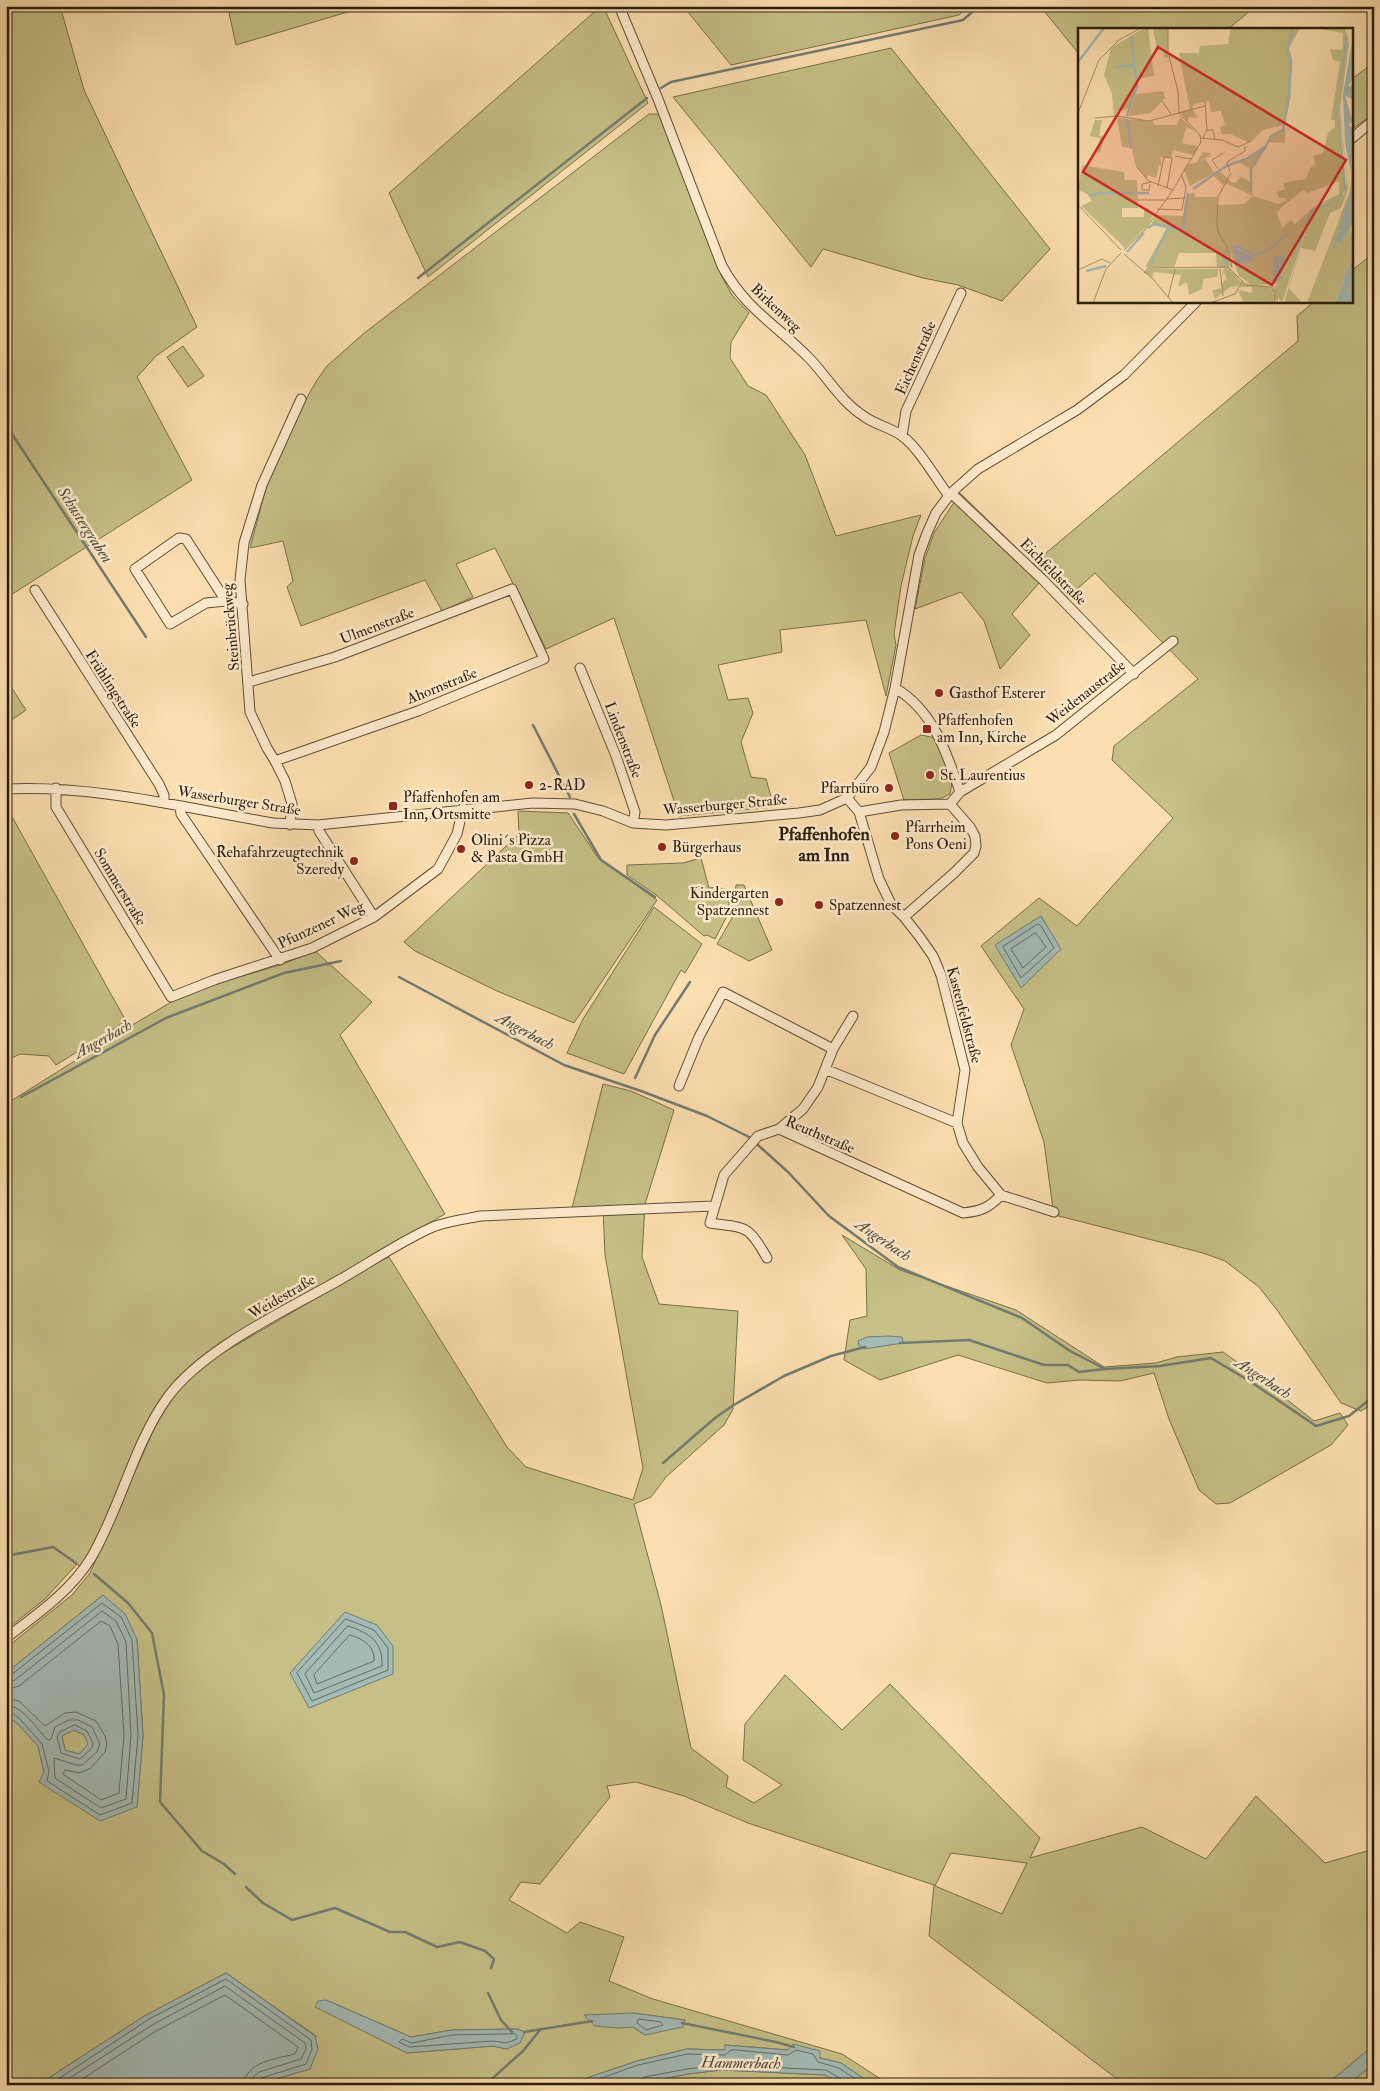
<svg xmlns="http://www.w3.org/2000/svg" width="1380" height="2091" viewBox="0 0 1380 2091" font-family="'IM FELL Double Pica',serif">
  <rect width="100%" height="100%" fill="#fcdfb0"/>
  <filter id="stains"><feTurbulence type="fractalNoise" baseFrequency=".004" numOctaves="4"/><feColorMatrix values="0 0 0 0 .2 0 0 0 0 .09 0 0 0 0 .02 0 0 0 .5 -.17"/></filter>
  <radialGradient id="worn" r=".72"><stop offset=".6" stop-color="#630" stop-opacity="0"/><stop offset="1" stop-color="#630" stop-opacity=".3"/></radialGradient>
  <path fill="#c6c086" stroke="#786f4a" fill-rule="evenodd" d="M6,6H60L84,90L197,327L156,356L137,377L192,480L6,598Z
    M249,6H368L236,45L229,13Z
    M601,6H603L648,103L428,277L389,193Z
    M683,6H969L959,15L731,65Z
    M1040,6H1256L1228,29H1079V54Z
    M891,48L1050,249L1002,301L958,285L923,278L823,249L811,267L673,97Z
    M1374,62V113L1351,130V80Z
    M649,114H659L664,123L723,279L732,295L749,313L731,342L730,358L748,386L766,395L805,455L836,536L921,515L913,536L901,586L894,634L896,645L886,696L866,620L780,630L782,652L718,665L728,700L748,698L753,713L741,742L751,777L766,779L774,807L679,816L614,618L546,649L495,548L456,564L473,597L442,611L425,580L301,626L287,587L293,581L283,541L250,548L267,484L305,401L317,380L327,366L363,334Z
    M1374,253V1403L1361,1411L1341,1403L1277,1310L1259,1287L1225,1261L1203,1253L1051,1214L1053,1209L1044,1142L1011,1045L1024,1009L981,946L1039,898L1077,926L1173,818L1112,760L1114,746L1198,679L1095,573L1067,598L1045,576L1012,614L1030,635L1000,669L984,621L961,592L915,609L925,558L934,533L960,493L1033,564L1298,341L1297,316L1315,301H1351V271Z
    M183,346L204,376L188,387L167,357Z
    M6,679L26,710L6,724Z
    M921,735L936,738L953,778L950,794L940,799L904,800L889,753Z
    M6,806L126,1021L56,1065L49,1056L20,1054L6,1061Z
    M518,811L568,813L599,859L657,900L574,1023L497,991L415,951L404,942L519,834Z
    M701,858L709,888L717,887L730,891L728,914L715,939L707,935L704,936L655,894L627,875V865L683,863Z
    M736,885H744L772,950L749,961L717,944L732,918Z
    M654,907L702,944L685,973L681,970L624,1074L567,1053L583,1019Z
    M315,951L372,1002L340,1035L445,1214L221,1343L198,1360L174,1382L159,1403L96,1546L81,1568L77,1564L45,1599L6,1630V1104L129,1027L173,1001L212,985L280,965Z
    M603,1084L631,1091L674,1110L645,1204L642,1257L659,1304L738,1311L733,1409L724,1425L666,1477L651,1497L634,1504L661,1605L691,1748L728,1776L726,1787L754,1803L782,1785L743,1760L745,1724L785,1675L842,1730L890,1684L1040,1838L1030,1858L1142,1827L1206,1859L1256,1796L1325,1863L1374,1849V2045L1326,2085H1125L929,1936L934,1885L748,1823L684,1796L636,1782L607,1786L610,1797L540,1884L521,1882L509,1900L567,1933L580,1922L624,1937L609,1981L653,1999L842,2054L890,2085H873L841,2063L788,2050L725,2045L726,2050L687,2049L637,2061L566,2085H255L310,2069L316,2036L226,1973L146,2015L44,2081L45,2085H6V1715L18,1724L38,1746L44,1772L137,1807L143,1735L137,1639L103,1595L6,1673V1648L72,1595L90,1573L159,1418L174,1395L195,1373L216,1357L378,1262L389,1257L507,1447L526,1467L633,1500L643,1468L605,1255L603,1208H572ZM951,1853L1027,1863L1002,1914L935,1886ZM326,2000L411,2037L452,2030L517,2029L525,2032L507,2049L493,2046L407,2053L316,2007ZM633,2013L684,2020H685L645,2035L633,2027Z
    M842,1235L900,1270L1016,1310L1104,1367L1156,1363L1177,1357L1223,1352L1261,1379L1314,1421L1340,1413L1348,1425L1331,1445L1230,1503L1216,1504L1199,1490L1169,1419L1154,1373L1120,1381L1080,1380L1047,1383L958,1355L880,1380L844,1360L850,1320L867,1316L866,1269Z
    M73,1730L84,1735L89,1744L79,1754L65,1750L62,1736Z
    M1374,2063V2085H1348Z
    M721,2070L825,2075L842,2085H633L688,2074Z"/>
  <path fill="#a3bab5" stroke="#727c72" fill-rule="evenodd" d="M1041,916L1061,949L1021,988L995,945Z
    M889,1336L902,1337L903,1343L864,1349L859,1346L858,1341L867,1337Z
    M103,1595L125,1614L137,1639L143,1736L137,1807L100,1821L39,1782L44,1772L38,1746L18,1724L6,1715V1673ZM74,1730L84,1735L88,1744L79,1754L65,1750L62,1736Z
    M345,1612L377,1625L393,1646V1674L309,1708L290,1673Z
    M226,1973L315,2036L318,2049L310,2069L255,2085H45L44,2081L146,2015Z
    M326,2000L411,2037L452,2030L517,2029L525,2032L520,2043L507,2049L493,2046L407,2053L315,2007L318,2001Z
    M633,2013L685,2020L683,2027L645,2035L633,2027L618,2028L595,2026L584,2015Z
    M793,2044L820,2051V2058L841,2063L873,2085H842L825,2075L721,2070L688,2074L633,2085H566L637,2061L687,2049L725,2050V2045L788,2050Z
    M1374,2045V2063L1348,2085H1326Z"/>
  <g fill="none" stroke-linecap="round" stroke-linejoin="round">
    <path stroke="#666c62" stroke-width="1" d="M1038,924L1041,926L1054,948L1021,978L1003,947Z
      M1036,933L1046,947L1023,968L1011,949Z
      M346,1619L374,1630L388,1648V1670L312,1701L297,1673Z
      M348,1626C370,1633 383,1642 382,1666L314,1693L305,1674Z
      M350,1635C363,1639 375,1646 374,1661L317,1684L314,1675Z
      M6,1676L11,1675L102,1603L121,1617L132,1640L138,1735L132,1803L100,1815L47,1781L49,1771L42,1744L21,1720L11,1712H6
      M6,1683L15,1680L102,1611L116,1621L126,1642L131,1735L126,1799L101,1808L55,1778L54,1758L76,1765H82L97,1752L100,1744L92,1727L78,1720H69L55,1727L51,1739L48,1740C36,1729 24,1706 6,1705
      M6,1690L19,1686L101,1621L110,1626L118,1644L124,1735L119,1793L101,1800L63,1774L65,1770L80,1773L91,1768L105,1752L107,1744L105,1736L96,1721L76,1712L65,1713L45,1726L19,1701L6,1698
      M75,1725L87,1731L93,1743L92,1748L80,1759L61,1753L57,1737L60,1732Z
      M639,2019L661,2022L663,2025L646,2030L637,2023Z
      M515,2034L517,2036V2039L506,2043L493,2041L409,2047L399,2042L402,2039L412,2043L452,2035Z
      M49,2085L149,2019L226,1979L311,2040L312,2049L306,2064L261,2078L258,2085
      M59,2085L152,2025L225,1986L305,2043L306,2049L301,2059L259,2072L253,2077L252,2085
      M73,2085L156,2031L225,1995L298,2047L295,2054C277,2059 245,2061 244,2085
      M582,2085L638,2065L687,2054L725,2055L731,2050H737L788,2055L796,2050L813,2054L818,2062L839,2068L864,2085
      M639,2085L640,2080L644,2077L687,2069L722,2065L826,2070L841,2079L843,2085"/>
    <path stroke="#727c72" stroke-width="2.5" d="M661,88L671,82L963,20L979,6
      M418,278L647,98
      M6,425L146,637
      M533,725L570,797
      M574,814L601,860L655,897
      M399,977L564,1065L641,1091L707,1116L749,1137L788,1172L829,1216L898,1267L1022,1318L1070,1351L1105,1369L1160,1366L1211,1358L1251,1382L1316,1426L1349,1416L1374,1396
      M635,1078L655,1035L690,982
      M6,1096H7
      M21,1097L166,1018L284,973L341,961
      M900,1343L969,1340L1044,1365H1068L1079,1372L1104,1369
      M663,1463L715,1418L732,1406L784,1376L831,1356L865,1347
      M6,1563L11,1555L53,1547L76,1563
      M94,1574L128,1603L152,1633L164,1695L160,1802L202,1851L224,1864L235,1874
      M246,1887L263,1903L292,1920L335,1908L390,1932H405L437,1947L460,1942L485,1951L494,1959L491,1968
      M488,1993L501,2020L512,2032
      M682,2023L776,2042L794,2047
      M524,2032L592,2021
      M485,2085L523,2051L540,2030"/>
    <g stroke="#5e4e36" stroke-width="11">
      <path id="minor" d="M619,6L658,99L722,266C746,310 777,325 810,359C829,379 841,402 865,417C876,425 892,428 902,436C919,448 936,479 949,496
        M1351,139L1374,120
        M902,436L906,411L961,293
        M951,493L1043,580L1134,674
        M35,590L159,784L164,795V803
        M226,601L206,603L170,624L135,569L179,538L186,539L226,601L243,604
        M580,668L616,756L635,812L633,823
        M249,682L335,657L512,589L544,659L418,711L275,761
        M895,688C933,710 947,753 960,792
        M56,788V807L171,997L214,980L312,948L374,917L438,869L457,834L463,808
        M6,789C96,785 185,808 273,823L318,825L533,803L575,804L603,811L633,823L666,825L799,813L820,810L847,798L871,767L884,732L895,688L919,555L927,533L936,513L951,493L978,469L1077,410L1124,375L1197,301
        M847,798L859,812L879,879L891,904L904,917L919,936L933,956L941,975L965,1070L957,1123L963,1143L978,1167L1001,1195L1054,1212
        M180,807L181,814L280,960
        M859,812L901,805L950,804L960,792L1056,735L1173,641
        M290,825L292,804L285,781L275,761L267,748L250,712L240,580L244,543L262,485L301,399
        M318,825L319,831L374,917
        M904,917L954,873L974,853L976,846L975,836L970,827L950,804
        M825,1069L957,1123
        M679,1086L699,1037L723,992L833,1049
        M779,1129L963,1213C981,1211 989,1208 1001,1195
        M767,1258C748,1224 746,1228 710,1223L724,1175L758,1136L779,1129L803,1109L818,1087L833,1049L853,1016
        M6,1638C36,1615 71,1591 91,1558C121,1507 133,1446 167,1398C203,1348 287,1310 341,1279C371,1262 401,1241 433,1227C448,1221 465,1219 481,1216L713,1206"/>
    </g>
    <use href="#minor" stroke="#fdeacc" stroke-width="9"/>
  </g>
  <g fill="#8f2418" stroke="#fdeacc" stroke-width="2">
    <circle cx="939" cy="693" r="5"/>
    <rect x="922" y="724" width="10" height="10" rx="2.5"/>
    <circle cx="930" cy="775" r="5"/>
    <circle cx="529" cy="785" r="5"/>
    <circle cx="889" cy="788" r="5"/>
    <rect x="388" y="801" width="10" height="10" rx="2.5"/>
    <circle cx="895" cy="836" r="5"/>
    <circle cx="662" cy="847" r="5"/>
    <circle cx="461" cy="849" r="5"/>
    <circle cx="354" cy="861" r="5"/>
    <circle cx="779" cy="902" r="5"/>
    <circle cx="819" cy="905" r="5"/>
  </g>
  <g text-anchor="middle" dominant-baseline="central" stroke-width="5" stroke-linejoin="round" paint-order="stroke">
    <g font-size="15" fill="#291e0e" stroke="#fdeacc">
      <text transform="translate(776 308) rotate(43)">Birkenweg</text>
      <text transform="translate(916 358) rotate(-66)">Eichenstraße</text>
      <text transform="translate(1053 572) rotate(45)">Eichfeldstraße</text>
      <text transform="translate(377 626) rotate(-21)">Ulmenstraße</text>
      <text transform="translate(231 627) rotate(-95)">Steinbrückweg</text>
      <text transform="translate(442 686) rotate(-22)">Ahornstraße</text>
      <text transform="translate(113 689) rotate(57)">Frühlingstraße</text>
      <text transform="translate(1086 693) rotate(-38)">Weidenaustraße</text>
      <text transform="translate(623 740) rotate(69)">Lindenstraße</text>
      <text transform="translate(239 801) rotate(9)">Wasserburger Straße</text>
      <text transform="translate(725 805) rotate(-5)">Wasserburger Straße</text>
      <text transform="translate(120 887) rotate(59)">Sommerstraße</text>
      <text transform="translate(321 925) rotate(-25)">Pfunzener Weg</text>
      <text transform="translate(964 1015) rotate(75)">Kastenfeldstraße</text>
      <text transform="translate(820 1135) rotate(23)">Reuthstraße</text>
      <text transform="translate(282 1297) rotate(-30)">Weidestraße</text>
    </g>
    <g font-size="15" fill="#291e0e" stroke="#fdeacc" text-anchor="start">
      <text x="949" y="693">Gasthof Esterer</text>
      <text x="937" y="720">Pfaffenhofen<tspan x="937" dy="17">am Inn, Kirche</tspan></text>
      <text x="940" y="775">St. Laurentius</text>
      <text x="539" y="785">2-RAD</text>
      <text x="879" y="788" text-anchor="end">Pfarrbüro</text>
      <text x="403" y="797">Pfaffenhofen am<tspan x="403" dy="17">Inn, Ortsmitte</tspan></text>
      <text x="905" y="827">Pfarrheim<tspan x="905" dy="17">Pons Oeni</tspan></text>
      <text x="471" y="840">Olini´s Pizza<tspan x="471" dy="17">&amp; Pasta GmbH</tspan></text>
      <text x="672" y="847">Bürgerhaus</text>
      <text x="344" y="852" text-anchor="end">Rehafahrzeugtechnik<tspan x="344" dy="17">Szeredy</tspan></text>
      <text x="769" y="893" text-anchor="end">Kindergarten<tspan x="769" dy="17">Spatzennest</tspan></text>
      <text x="829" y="905">Spatzennest</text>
    </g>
    <g font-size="16" font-style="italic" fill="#4e4d40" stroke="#fdeacc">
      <text transform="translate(85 525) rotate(57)">Schustergraben</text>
      <text transform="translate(525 1031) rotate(28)">Angerbach</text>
      <text transform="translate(103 1039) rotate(-29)">Angerbach</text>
      <text transform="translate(883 1240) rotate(34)">Angerbach</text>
      <text transform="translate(1263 1378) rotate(33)">Angerbach</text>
      <text transform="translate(741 2063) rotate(1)">Hammerbach</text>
    </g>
    <g font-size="18" font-weight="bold" fill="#291e0e" stroke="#fdeacc">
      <text x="824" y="834">Pfaffenhofen<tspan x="824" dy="21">am Inn</tspan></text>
    </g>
  </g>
  <g transform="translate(1078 28)">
    <rect width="275" height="275" fill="#fcdfb0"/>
    <path d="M66,0H70L76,48L58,51L59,58L51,81L39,83L36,88L34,66L26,47L33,20ZM75,0H90V30L86,29L85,21L79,22ZM153,0H222L211,20L214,31L212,69L206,97L185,102L172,115L152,106H144L142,99L147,97L143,83L133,84L131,73L116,76L114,81L120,90L111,89L110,94L102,84L112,81L101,25H121L122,18L150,16ZM237,0H268L259,74L267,158L264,169L237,179L229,189L204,275L201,270L197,275L194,259L201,256L174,257L161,248L150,218L153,239L139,240L138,225H101L96,240L67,239L89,200L76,197L72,199L78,187L105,188L108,167L116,164L117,169H139L140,203V177L166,176L175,168L147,155L145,157L136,148L142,143L153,154L158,155L163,148L172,154L175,168L200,176L208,173V170H201L199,164L207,161L205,155L228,151L232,140L238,136L235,128L245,125L250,105L257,99V92H253L262,34L255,32L252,21L264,22L265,17V5ZM261,153V166L236,179L217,196L213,192L204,200L199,185L204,179L225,162L230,165ZM157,220H160L175,229L167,235H162ZM269,4L271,16L262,80L270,161L263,180L252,185L237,223L223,220L211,260L224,275H206L231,191L237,182L266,167L269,153L260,70ZM85,63L87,70L73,85L51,88L58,66ZM102,89L116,102L108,99L104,115L120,118L116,127L95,122L93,130L82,129L84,137H81L78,150L70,147L68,151L57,136L54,120L44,119L39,90L50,91L51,94V91L74,93L77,97H99ZM17,92H24L21,108L26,109L22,125L19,124L22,110L12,108ZM207,99V115L191,114L177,139L173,141L162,135L188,118L193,107ZM125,124L133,125L132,128L122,133L128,131L136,145L112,158L106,141L109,136L118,135ZM275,129V160L254,222L259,220L257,216H261L275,192L272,204L275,202V228L257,275H229L272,163ZM4,137L46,144L47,152H59L60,180H44V189H66V180H71V185L76,186L68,199L47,220L3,178L14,173L9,166L0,162ZM146,240H151L163,254L160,258L152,259L137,271L134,263L142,260L143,263L145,253L149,251L146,245L143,250ZM70,241H140V246L139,249L125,251L124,261L111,267L109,254L100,259L103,247L76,244L74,249L67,245ZM164,255L191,259L196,264L195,275H165L160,262L174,265V259H161Z" fill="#c6c086" fill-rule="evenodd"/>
    <path d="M268,0L269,18L260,70L268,160L262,171L237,182L231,191L204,275L229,189L234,181L261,170L266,163L259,74ZM275,9V49L270,59L275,56V72L267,67L274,92L271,97L275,101L273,145L267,114L265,66ZM275,156V192L263,215L257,216L260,220L254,222ZM160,220L175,229V233L158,237L155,221ZM207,226L202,253L195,252V230ZM275,228V270L273,275H257L266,252L264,248H267Z" fill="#a3bab5"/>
    <path fill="none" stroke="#a3bab5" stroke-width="2.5" d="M0,34L26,0M37,39L56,37M49,88L59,58L53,9M49,91L53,121M175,135L188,119M115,161L148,138L168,131L188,118L193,108L205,102L211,70L213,33L209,23L215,0M173,163V139M11,168L20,165H71M70,200L76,196L104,202M105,201L110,165M152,220L161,218L176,227L187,224M189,223L209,206M49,224L66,205M148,237L146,227L149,222M72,238L90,200M8,243L28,238"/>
    <path fill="none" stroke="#a8926f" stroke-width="1" d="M84,73L93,86M0,85L21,32L41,12L63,0M101,85L127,78M17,90L39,88L71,93L101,85M129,102H135L137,112M123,110L144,112L160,119L171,114M125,110L129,102L127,73M97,128L113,131M58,138L71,153L95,162M140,141L134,132L145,125M152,144L149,134L167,123V118M153,145L140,169L139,195L140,204L151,222L154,240M72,156L71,162H64V156L73,154M80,158L86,129L94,130L89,160M88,171L107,170M60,172H87M0,177L43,222M79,181L104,182L108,159L103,146M46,222L66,203L95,162L123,114L122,107L101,85L100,63L90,24V0M46,226L75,251L95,275M142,241L145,268M0,242L24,231L32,235M66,245L70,240L150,239L168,257L193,259L197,265L196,275M90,270L97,241M15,275L28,241L43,225M132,275L157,266L164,254"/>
    <path fill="#d62828" fill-opacity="0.15" stroke="#d62828" stroke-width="2.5" d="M80,19L268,132L194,257L5,144Z"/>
    <rect width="275" height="275" fill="none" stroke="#291e0e" stroke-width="2.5"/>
  </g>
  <rect width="1380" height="2091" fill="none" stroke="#fcdfb0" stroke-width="25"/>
  <rect x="8" y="8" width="1365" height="2076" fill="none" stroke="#291e0e" stroke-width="2.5"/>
  <rect x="12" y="12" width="1355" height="2066" fill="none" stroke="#291e0e"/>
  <rect width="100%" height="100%" filter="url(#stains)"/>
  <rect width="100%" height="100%" fill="url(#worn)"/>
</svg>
